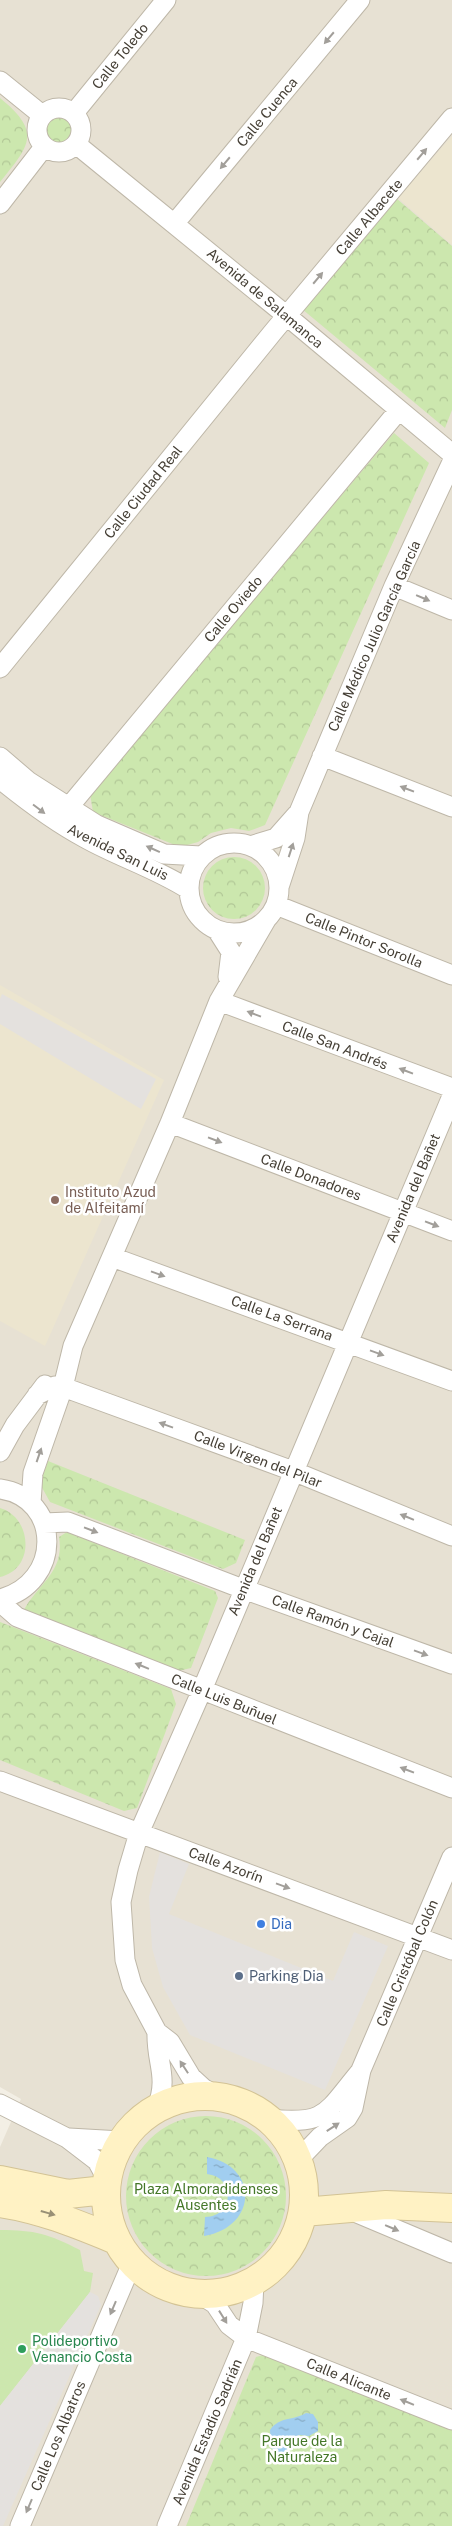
<svg xmlns="http://www.w3.org/2000/svg" width="452" height="2526" viewBox="0 0 452 2526" font-family="'Public Sans',sans-serif">
  <defs>
    <pattern id="forest-crowns" width="20" height="18" patternUnits="userSpaceOnUse" patternTransform="scale(1.25)"><rect width="20" height="18" fill="#cce7ae"/><path d="M2 6a3 3 0 1 1 6 0M12 15a3 3 0 1 1 6 0" fill="none" stroke="#b1c796"/></pattern>
    <pattern id="water-ripples" width="26" height="14" patternUnits="userSpaceOnUse" patternTransform="scale(1.25)"><rect width="26" height="14" fill="#a1cef0"/><path d="M2 4q2-2 4 0t4 0M15 11q2-2 4 0t4 0" fill="none" stroke="#85a9c3"/></pattern>
  </defs>
  <rect width="100%" height="100%" fill="#f3efe5"/>
  <path fill="#e7e1d3" d="M0,0H452V2526H0V2147L21,2099L0,2087Z"/>
  <path fill="#ece5cf" d="M452,136V245L398,198Z
    M0,985L164,1080L45,1346L0,1321Z"/>
  <path fill="#cce7ae" d="M0,2230C35,2230 49,2234 80,2250L84,2271L93,2273L90,2292L0,2406Z"/>
  <path fill="url(#forest-crowns)" d="M0,98C42,132 30,145 0,182Z
    M43 130a16 16 0 1 1 32 0a16 16 0 1 1-32 0Z
    M396,198L452,246V410L445,428L302,309Z
    M394,433L429,463L265,825L249,831L231,828L211,833L198,842L180,847L93,812L90,794Z
    M203 888a31 31 0 1 1 62 0a31 31 0 1 1-62 0Z
    M48,1461L245,1540L236,1563L223,1569L50,1502L40,1484Z
    M0,1508C32,1517 36,1569 0,1577Z
    M67,1532L215,1591L218,1598L191,1668L178,1671L24,1610C38,1584 65,1572 59,1537Z
    M0,1622L171,1689L176,1704L137,1808L124,1811L0,1760Z
    M126 2196a80 80 0 1 1 160 0a80 80 0 1 1-160 0Z
    M270,2353L452,2430V2526H186L256,2357Z"/>
  <path fill="#e4e1de" d="M2,994L156,1079L141,1109L0,1024V999Z
    M160,1852L189,1864L169,1914L333,1981L354,1932L388,1946L325,2090L190,2035L163,1987L152,1948L149,1897Z
    M90,2292L98,2296L101,2305L3,2526H0V2406Z"/>
  <path fill="url(#water-ripples)" d="M207,2157C259,2166 258,2227 204,2236L205,2217C234,2217 236,2177 207,2174Z
    M306,2413L313,2414L318,2422V2431L309,2436L299,2435L287,2450L280,2454L271,2448L270,2430C280,2416 293,2421 306,2413Z"/>
  <g fill="none" stroke-linecap="round" stroke-linejoin="round">
    <g stroke="#beb7a8" stroke-width="21">
      <path id="minor" d="M0,81L42,115
        M37 130a22 22 0 1 1 44 0a22 22 0 1 1-44 0Z
        M74,113L166,0
        M76,144L287,316L452,454
        M0,204L44,147
        M174,224L360,0
        M394,586L452,610
        M0,668L273,332L452,118
        M322,756L452,807
        M0,757L28,781L97,825L164,854L201,856
        M0,779C27,801 55,822 85,838C119,857 155,868 188,889
        M68,808L399,410
        M189 888a45 45 0 1 1 90 0a45 45 0 1 1-90 0Z
        M250,846L276,838L299,812
        M279,887L295,838L299,812L394,586L452,462
        M276,905L452,975
        M217,930L231,952L228,977
        M219,1001L452,1088
        M170,1123L452,1231
        M112,1257L452,1381
        M37,1395L55,1386L63,1387L293,1471L452,1536
        M0,1452L15,1425L45,1385
        M0,1489C62,1498 63,1583 0,1599
        M31,1503L33,1473L63,1387L73,1346L170,1123L219,1001L266,920
        M44,1523L68,1522L243,1589L452,1664
        M0,1602L17,1617L452,1788
        M0,1781L452,1950
        M157,2032C156,2064 169,2075 157,2108
        M217,2096L203,2088L191,2077L170,2042L157,2032L132,1985L125,1960L121,1902L128,1870L139,1833L202,1690L452,1096
        M0,2104L67,2138L97,2161L107,2179
        M269,2119C326,2125 325,2114 359,2073
        M69,2138L121,2141
        M298,2160L320,2137L347,2118L353,2108L361,2070L452,1857
        M350,2210L452,2253
        M201,2295L215,2304L229,2325L246,2338L452,2420
        M20,2526L132,2263
        M167,2526L246,2338L253,2303L254,2282"/>
    </g>
    <g stroke="#d3c395" stroke-width="30">
      <path id="secondary" d="M106 2195a99 99 0 1 1 198 0a99 99 0 1 1-198 0Z
        M0,2180L68,2194L105,2190
        M0,2203C41,2209 77,2224 116,2240
        M303,2212L386,2205L452,2208"/>
    </g>
    <use href="#minor" stroke="#fff" stroke-width="19"/>
    <use href="#secondary" stroke="#fff2c4" stroke-width="28"/>
  </g>
  <defs><path id="oneway-solid" d="M-6-.8H1V-3.2L6.5 0L1 3.2V.8H-6Z" transform="scale(1.25)"/></defs>
  <g fill="#a29f9a">
    <use href="#oneway-solid" transform="translate(329 38) rotate(130)"/>
    <use href="#oneway-solid" transform="translate(422 154) rotate(-50)"/>
    <use href="#oneway-solid" transform="translate(225 163) rotate(130)"/>
    <use href="#oneway-solid" transform="translate(318 278) rotate(-50)"/>
    <use href="#oneway-solid" transform="translate(423 598) rotate(23)"/>
    <use href="#oneway-solid" transform="translate(407 789) rotate(-159)"/>
    <use href="#oneway-solid" transform="translate(39 809) rotate(37)"/>
    <use href="#oneway-solid" transform="translate(153 849) rotate(-156)"/>
    <use href="#oneway-solid" transform="translate(291 850) rotate(-72)"/>
    <use href="#oneway-solid" transform="translate(254 1014) rotate(-159)"/>
    <use href="#oneway-solid" transform="translate(406 1071) rotate(-159)"/>
    <use href="#oneway-solid" transform="translate(215 1140) rotate(21)"/>
    <use href="#oneway-solid" transform="translate(432 1224) rotate(21)"/>
    <use href="#oneway-solid" transform="translate(158 1274) rotate(20)"/>
    <use href="#oneway-solid" transform="translate(377 1353) rotate(20)"/>
    <use href="#oneway-solid" transform="translate(166 1425) rotate(-160)"/>
    <use href="#oneway-solid" transform="translate(39 1455) rotate(-71)"/>
    <use href="#oneway-solid" transform="translate(407 1517) rotate(-158)"/>
    <use href="#oneway-solid" transform="translate(91 1530) rotate(21)"/>
    <use href="#oneway-solid" transform="translate(421 1653) rotate(20)"/>
    <use href="#oneway-solid" transform="translate(142 1666) rotate(-158)"/>
    <use href="#oneway-solid" transform="translate(407 1770) rotate(-159)"/>
    <use href="#oneway-solid" transform="translate(283 1886) rotate(20)"/>
    <use href="#oneway-solid" transform="translate(184 2067) rotate(-123)"/>
    <use href="#oneway-solid" transform="translate(333 2127) rotate(-33)"/>
    <use href="#oneway-solid" transform="translate(392 2228) rotate(23)"/>
    <use href="#oneway-solid" transform="translate(113 2308) rotate(113)"/>
    <use href="#oneway-solid" transform="translate(223 2317) rotate(58)"/>
    <use href="#oneway-solid" transform="translate(407 2402) rotate(-158)"/>
    <use href="#oneway-solid" transform="translate(29 2506) rotate(113)"/>
  </g>
  <use fill="#999075" href="#oneway-solid" transform="translate(48 2213) rotate(16)"/>
  <circle fill="#8d6e63" stroke="#fff" stroke-width="2" cx="55" cy="1200" r="5"/>
  <circle fill="#3f7fe0" stroke="#fff" stroke-width="2" cx="261" cy="1924" r="5"/>
  <circle fill="#5c6f8a" stroke="#fff" stroke-width="2" cx="239" cy="1976" r="5"/>
  <circle fill="#2e9e5b" stroke="#fff" stroke-width="2" cx="22" cy="2349" r="5"/>
  <g text-anchor="middle" dominant-baseline="central" stroke-width="5" stroke-linejoin="round" paint-order="stroke">
    <g font-size="14" fill="#453f35" stroke="#fff">
      <text transform="translate(120 56) rotate(-51)">Calle Toledo</text>
      <text transform="translate(267 112) rotate(-50)">Calle Cuenca</text>
      <text transform="translate(369 217) rotate(-50)">Calle Albacete</text>
      <text transform="translate(265 298) rotate(40)">Avenida de Salamanca</text>
      <text transform="translate(143 492) rotate(-51)">Calle Ciudad Real</text>
      <text transform="translate(233 609) rotate(-50)">Calle Oviedo</text>
      <text transform="translate(374 636) rotate(-66)">Calle Médico Julio García García</text>
      <text transform="translate(118 852) rotate(26)">Avenida San Luis</text>
      <text transform="translate(364 940) rotate(22)">Calle Pintor Sorolla</text>
      <text transform="translate(335 1045) rotate(21)">Calle San Andrés</text>
      <text transform="translate(311 1177) rotate(21)">Calle Donadores</text>
      <text transform="translate(413 1188) rotate(-67)">Avenida del Bañet</text>
      <text transform="translate(282 1318) rotate(20)">Calle La Serrana</text>
      <text transform="translate(258 1459) rotate(21)">Calle Virgen del Pilar</text>
      <text transform="translate(255 1561) rotate(-67)">Avenida del Bañet</text>
      <text transform="translate(333 1621) rotate(20)">Calle Ramón y Cajal</text>
      <text transform="translate(224 1699) rotate(22)">Calle Luis Buñuel</text>
      <text transform="translate(226 1865) rotate(20)">Calle Azorín</text>
      <text transform="translate(407 1963) rotate(-67)">Calle Cristóbal Colón</text>
      <text transform="translate(349 2379) rotate(22)">Calle Alicante</text>
      <text transform="translate(207 2432) rotate(-67)">Avenida Estadio Sadrián</text>
      <text transform="translate(58 2436) rotate(-67)">Calle Los Albatros</text>
    </g>
    <g font-size="14" fill="#785e54" stroke="#fff" text-anchor="start">
      <text x="65" y="1192">Instituto Azud<tspan x="65" dy="16">de Alfeitamí</tspan></text>
    </g>
    <g font-size="14" fill="#366cbe" stroke="#fff" text-anchor="start">
      <text x="271" y="1924">Dia</text>
    </g>
    <g font-size="14" fill="#4e5e75" stroke="#fff" text-anchor="start">
      <text x="249" y="1976">Parking Dia</text>
    </g>
    <g font-size="14" fill="#447728" stroke="#fff">
      <text x="206" y="2189">Plaza Almoradidenses<tspan x="206" dy="16">Ausentes</tspan></text>
      <text x="302" y="2441">Parque de la<tspan x="302" dy="16">Naturaleza</tspan></text>
    </g>
    <g font-size="14" fill="#27864d" stroke="#fff" text-anchor="start">
      <text x="32" y="2341">Polideportivo<tspan x="32" dy="16">Venancio Costa</tspan></text>
    </g>
  </g>
</svg>
